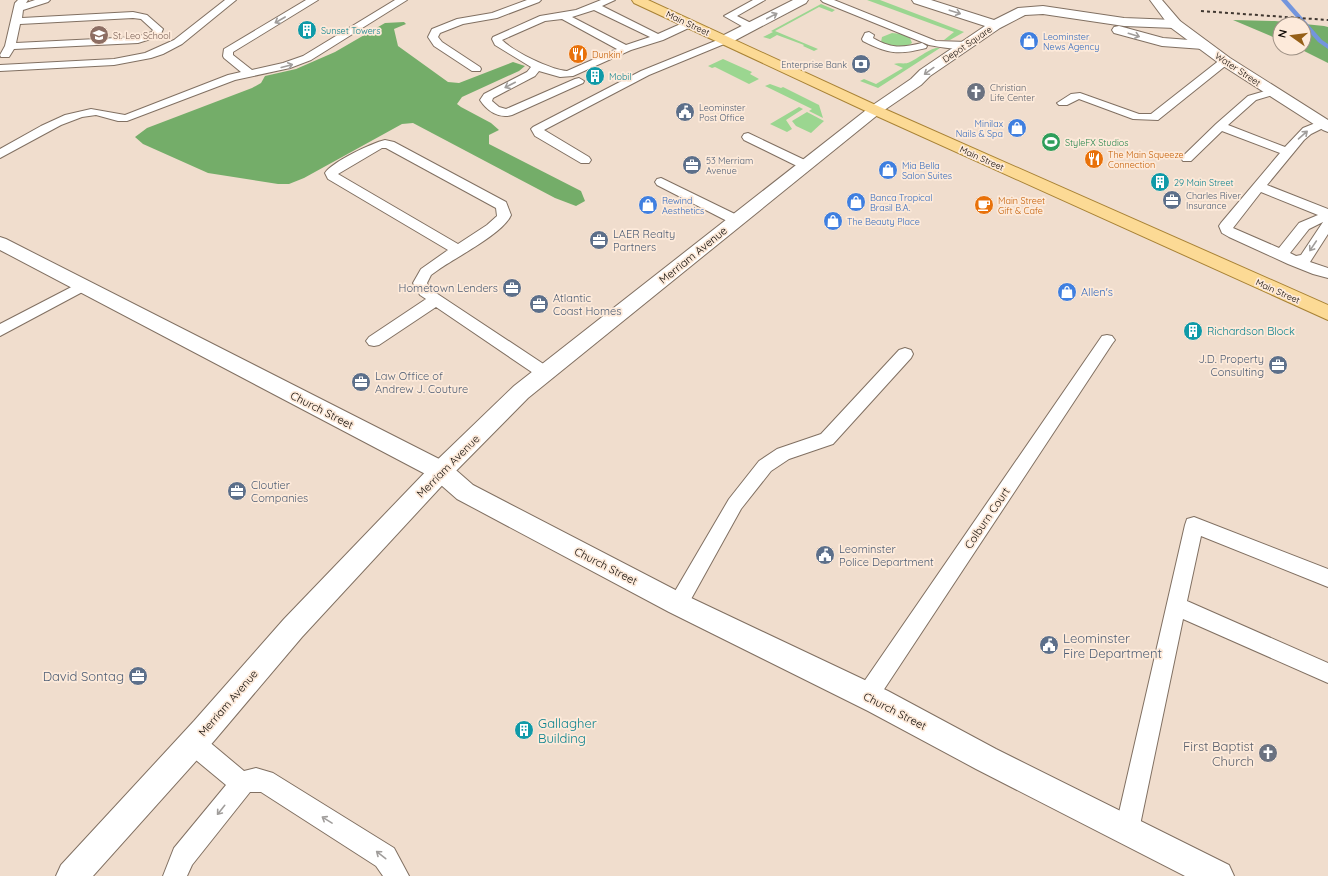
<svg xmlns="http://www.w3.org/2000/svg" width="1328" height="876" viewBox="0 0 1328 876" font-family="Quicksand,sans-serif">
  <rect width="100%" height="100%" fill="#f0ddcd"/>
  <path fill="#9bd690" d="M867,0H880L964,32L950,40H944L954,32Z
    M821,4L835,10L832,12L819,7L775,31L818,49L814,51L803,46L804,45L777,35L770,39L763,37L773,32L771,31Z
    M892,33L902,34L910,38L912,43C903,50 890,48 881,42L882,37Z
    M936,48H940L878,88L860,81L864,79L876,84L903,68L894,64C899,62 904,65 910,62C919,58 925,51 936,48Z
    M723,59L752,72L750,74L759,79L749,84L715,67L712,68L708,66Z
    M770,84L781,88L783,87L819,105L823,118L809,111L812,109L765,86Z
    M799,107L803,109L786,120L792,129L787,132L770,124Z
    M807,112L824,121L811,133L796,126L792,121Z"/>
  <path fill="#74ad69" d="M1233,20L1275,21L1324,26L1328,27V63L1298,48H1304V24H1280V40Z
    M404,22L406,24L394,29L398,46L448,82L459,83L513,62L525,66L519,71L462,97L457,104L461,107L491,123L499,130L489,135V144L581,191L585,201L576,206L555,198L413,123L402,124L304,178L289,184H278L208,173L143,144L135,137L147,128L252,88L261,83L265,76L296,69L335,52L385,23Z"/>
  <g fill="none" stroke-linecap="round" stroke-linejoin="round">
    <path fill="#7395dd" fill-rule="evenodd" d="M1281,0H1287L1322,40L1328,44V49L1318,42L1304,26V24H1302Z"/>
    <g stroke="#817062" stroke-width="2">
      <path id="lane" d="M18,0H28L26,3L35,0H50L48,2L23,10L22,18L133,12L147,15L163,29L160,36L138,43L14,49L9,57H1L0,55L5,46L15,3ZM133,18L141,19L153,30L152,32L137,37L16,43L20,24Z
        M225,0H236L182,44L163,54L151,58L114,65L0,71V65L114,59L145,53L174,40Z
        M306,0H318L233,52V55L252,70L283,63L303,56L395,0H407L311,60L290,68L235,80L127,121H118L96,115L82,117L61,125L0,158V149L41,126L65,115L91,109L125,115L228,75L241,72L224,58L223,56L224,49Z
        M527,0H541L539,2L497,18L463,24L440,33L438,37L442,42L480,67L481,69L480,71H472L434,46L428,37L432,29L457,19L492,13Z
        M601,0H615L602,6L658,34L685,22H693L694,24L693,26L663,40L631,50L573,76L560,77L539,71L535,76L493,98L492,101L499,107L506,109L575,79L579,78L584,81L583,83L512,115C499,119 487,111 480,100L484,94L527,72L531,67L495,45L492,39L493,37L540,16L576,10ZM594,10L650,37L626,45L572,17ZM562,19L617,49L567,71C551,70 514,52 502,40L545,21Z
        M753,0H765L737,16L755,25L756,27L755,29H747L724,16Z
        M821,0H834L936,41L967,42L972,45C966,52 939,47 929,45L823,2Z
        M869,32L874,35L873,38C892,49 901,48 922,43L927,46L926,48C899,55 888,54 863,41L862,39L865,33Z
        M725,37L730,40L729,42L649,75L544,130L589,157L591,160L589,163H581L535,136L531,129L533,127L641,71Z
        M1225,58L1230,61L1229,63L1158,120L1133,119L1079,99L1067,105H1059L1057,103L1071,94L1080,93L1139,114H1151L1221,59Z
        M1272,89L1276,90L1278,92L1276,94L1256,100L1228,125L1285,147L1303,128L1323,120L1328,123L1327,126L1311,134L1304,140L1267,185L1328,209V234L1310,262L1328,268V278L1313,274L1288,264L1229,237L1222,233L1219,226L1221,223L1280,153L1222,131L1191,161H1183L1181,158L1216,124L1248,96ZM1261,192L1318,215L1299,223L1279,248L1233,228ZM1323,222L1301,255L1296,256L1290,253L1309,229Z
        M748,133L809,162L811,165L809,168H801L744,140L742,137L744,134Z
        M385,140L394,142L506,202L511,215C503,234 456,257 438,270L431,275L427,283L430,289L551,369L553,373L551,377L545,379L539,377L436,307L379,345L374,346L369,345L366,341L369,337L426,299L420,295L413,283L421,269L448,250L328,179L325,173C332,162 372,143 385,140ZM382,148H386L496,208L497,216L487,225L458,244L338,174Z
        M661,178L741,217L743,220L741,223L736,224L731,223L657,185L655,182L657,179Z
        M83,281L88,283L90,286L88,289L0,336V324Z
        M1107,335L1112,336L1115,340L1112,344L875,703L867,707L859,703L856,696L859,689L1102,336Z
        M905,348L911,350L913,354L911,358L833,444L789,459L771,471L741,509L685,610L678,613L671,610L668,604L671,598L729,499L759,461L777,449L821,434L899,350Z
        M1194,517L1328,569V587L1201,536L1187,601L1328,663V683L1183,619L1139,830L1135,838L1127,842L1119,838L1115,830L1185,525L1187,519Z
        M193,732L201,735L244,771L256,768L273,773L394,848L409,876H383L376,866L261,792H250L192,865L187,876H163L174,848L226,785L185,751L182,743L185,735Z"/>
    </g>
    <g stroke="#817062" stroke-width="2">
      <path id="street" d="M793,0H808L806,3L730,43H720L718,40L720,37Z
        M912,0H931L994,20L1018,8L1043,6L1124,18L1175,20L1180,21L1181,24L1180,27L1175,28L1124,26L1043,14L1025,15L1000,28L930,76L921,85L880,113L875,114L870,113L868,110L870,107L911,79L920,70L985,26L914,3Z
        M1119,26L1163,38L1203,41L1208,42L1210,45L1208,48L1203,49L1162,46L1114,33L1112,30L1114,27Z
        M0,237L6,239L449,464L473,485L687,596L888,691L996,749L1229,865L1234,876H1185L976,769L868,711L669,612L457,499L433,478L0,250Z"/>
    </g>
    <g stroke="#817062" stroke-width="2">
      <path id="secondary" d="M1150,0H1162L1180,21L1230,58L1328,120V132L1323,130L1220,64L1170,27Z
        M875,106L880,107L882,110L880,113L528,398L449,478L302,637L214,741L93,876H56L61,865L194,721L284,619L433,464L514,386L870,107Z"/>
    </g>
    <g stroke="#a88235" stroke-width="2">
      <path id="primary" d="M632,0H648L880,107L1328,305V320L870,113L634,3Z"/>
    </g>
    <use href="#lane" fill="#fff" fill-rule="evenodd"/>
    <use href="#street" fill="#fff" fill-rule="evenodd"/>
    <use href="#secondary" fill="#fff" fill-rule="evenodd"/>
    <use href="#primary" fill="#fcda95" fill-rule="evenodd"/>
    <path stroke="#403730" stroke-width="2" stroke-dasharray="3 3" stroke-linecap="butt" d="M1201,11L1328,20"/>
  </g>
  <defs><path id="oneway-shaft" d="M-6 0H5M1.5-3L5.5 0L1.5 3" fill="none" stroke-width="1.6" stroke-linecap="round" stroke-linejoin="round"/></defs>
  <g stroke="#a09d9b">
    <use href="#oneway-shaft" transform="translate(955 12) rotate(18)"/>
    <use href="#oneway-shaft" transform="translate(772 16) rotate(-28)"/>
    <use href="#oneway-shaft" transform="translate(280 20) rotate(150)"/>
    <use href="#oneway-shaft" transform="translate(1134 35) rotate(17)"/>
    <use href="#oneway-shaft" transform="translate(287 66) rotate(-15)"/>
    <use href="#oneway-shaft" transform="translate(929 71) rotate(144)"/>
    <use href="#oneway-shaft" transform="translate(510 85) rotate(153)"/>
    <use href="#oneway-shaft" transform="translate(1303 135) rotate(-41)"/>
    <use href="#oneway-shaft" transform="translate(1313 246) rotate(124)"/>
    <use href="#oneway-shaft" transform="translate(221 810) rotate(129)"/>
    <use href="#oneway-shaft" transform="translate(327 820) rotate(-148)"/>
    <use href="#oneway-shaft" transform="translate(381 855) rotate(-142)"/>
  </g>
  <defs>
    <g id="building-disc" transform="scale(1)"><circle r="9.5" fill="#0f9aa8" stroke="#fdeada"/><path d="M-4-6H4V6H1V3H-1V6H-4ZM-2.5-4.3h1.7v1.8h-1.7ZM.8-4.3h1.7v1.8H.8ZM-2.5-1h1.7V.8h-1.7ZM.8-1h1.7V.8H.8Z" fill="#fff"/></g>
    <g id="school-disc" transform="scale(1)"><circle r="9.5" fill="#8d6e63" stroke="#fdeada"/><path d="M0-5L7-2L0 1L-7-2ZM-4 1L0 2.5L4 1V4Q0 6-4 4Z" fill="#fff"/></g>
    <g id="shop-disc" transform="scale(1)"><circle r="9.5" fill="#3f7fe0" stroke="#fdeada"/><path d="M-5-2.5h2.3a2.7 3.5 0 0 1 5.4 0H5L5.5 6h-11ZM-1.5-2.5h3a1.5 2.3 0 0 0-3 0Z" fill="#fff"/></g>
    <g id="restaurant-disc" transform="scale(1)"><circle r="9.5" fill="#e8710a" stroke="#fdeada"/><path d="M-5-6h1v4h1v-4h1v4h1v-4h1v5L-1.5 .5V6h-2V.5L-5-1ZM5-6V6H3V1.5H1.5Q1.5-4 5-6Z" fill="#fff"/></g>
    <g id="bank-disc" transform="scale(1)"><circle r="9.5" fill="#5c6f8a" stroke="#fdeada"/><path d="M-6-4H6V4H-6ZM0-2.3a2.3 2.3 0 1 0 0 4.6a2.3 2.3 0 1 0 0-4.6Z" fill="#fff"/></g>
    <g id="church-disc" transform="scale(1)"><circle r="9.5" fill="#6b7280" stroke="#fdeada"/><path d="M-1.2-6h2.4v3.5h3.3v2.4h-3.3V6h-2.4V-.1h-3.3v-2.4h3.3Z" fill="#fff"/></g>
    <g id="civic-disc" transform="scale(1)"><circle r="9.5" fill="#5c6f8a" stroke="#fdeada"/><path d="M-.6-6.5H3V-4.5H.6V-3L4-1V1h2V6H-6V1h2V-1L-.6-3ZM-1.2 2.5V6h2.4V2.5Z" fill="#fff"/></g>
    <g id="stadium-disc" transform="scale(1)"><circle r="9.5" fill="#2e9e5b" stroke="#fdeada"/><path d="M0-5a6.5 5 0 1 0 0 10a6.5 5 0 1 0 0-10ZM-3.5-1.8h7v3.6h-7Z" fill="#fff"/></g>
    <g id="office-disc" transform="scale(1)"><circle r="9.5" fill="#5c6f8a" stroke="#fdeada"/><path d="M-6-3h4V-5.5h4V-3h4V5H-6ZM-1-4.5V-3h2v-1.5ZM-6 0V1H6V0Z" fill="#fff"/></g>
    <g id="cafe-disc" transform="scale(1)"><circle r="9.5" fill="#e8710a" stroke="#fdeada"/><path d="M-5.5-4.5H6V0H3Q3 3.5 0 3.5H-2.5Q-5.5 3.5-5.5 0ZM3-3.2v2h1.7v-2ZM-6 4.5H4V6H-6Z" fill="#fff"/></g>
  </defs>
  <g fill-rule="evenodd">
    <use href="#building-disc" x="307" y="30"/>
    <use href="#school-disc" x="99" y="35"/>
    <use href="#shop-disc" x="1029" y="41"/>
    <use href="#restaurant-disc" x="578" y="54"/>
    <use href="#bank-disc" x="861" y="64"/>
    <use href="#building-disc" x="595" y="76"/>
    <use href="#church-disc" x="976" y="92"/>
    <use href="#civic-disc" x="685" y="112"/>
    <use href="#shop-disc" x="1017" y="128"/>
    <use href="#stadium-disc" x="1051" y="142"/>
    <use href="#restaurant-disc" x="1094" y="159"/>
    <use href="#office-disc" x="692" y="165"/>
    <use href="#shop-disc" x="888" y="170"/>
    <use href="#building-disc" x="1160" y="182"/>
    <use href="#office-disc" x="1172" y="200"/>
    <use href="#shop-disc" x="856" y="202"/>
    <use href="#shop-disc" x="648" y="205"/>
    <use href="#cafe-disc" x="984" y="205"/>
    <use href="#shop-disc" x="833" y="221"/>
    <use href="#office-disc" x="599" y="240"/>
    <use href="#office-disc" x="512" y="288"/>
    <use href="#shop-disc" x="1067" y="292"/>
    <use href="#office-disc" x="539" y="304"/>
    <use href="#building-disc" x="1193" y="331"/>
    <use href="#office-disc" x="1278" y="365"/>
    <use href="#office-disc" x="361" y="382"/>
    <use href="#office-disc" x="237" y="491"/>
    <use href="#civic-disc" x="825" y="555"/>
    <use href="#civic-disc" x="1049" y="645"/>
    <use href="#office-disc" x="138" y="676"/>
    <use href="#building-disc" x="524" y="730"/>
    <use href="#church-disc" x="1268" y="753"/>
  </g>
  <g text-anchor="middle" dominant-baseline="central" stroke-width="3.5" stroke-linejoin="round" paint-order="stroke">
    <g font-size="9" fill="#110b06" stroke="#fdeada">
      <text transform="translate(688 23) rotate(25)">Main Street</text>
      <text transform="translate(967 44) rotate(-34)">Depot Square</text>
      <text transform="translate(1238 69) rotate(34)">Water Street</text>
      <text transform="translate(982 158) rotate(24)">Main Street</text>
      <text transform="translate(1278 291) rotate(24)">Main Street</text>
    </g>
    <g font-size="9" fill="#0d838f" stroke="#fdeada" text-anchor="start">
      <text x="321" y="30">Sunset Towers</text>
      <text x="609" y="76">Mobil</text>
      <text x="1174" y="182">29 Main Street</text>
    </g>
    <g font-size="9" fill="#785e54" stroke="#fdeada" text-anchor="start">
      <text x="113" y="35">St. Leo School</text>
    </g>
    <g font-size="9" fill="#366cbe" stroke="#fdeada" text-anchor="start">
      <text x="1043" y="36">Leominster<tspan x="1043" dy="10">News Agency</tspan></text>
      <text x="1003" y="123" text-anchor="end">Minilax<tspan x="1003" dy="10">Nails &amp; Spa</tspan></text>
      <text x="902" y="165">Mia Bella<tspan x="902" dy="10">Salon Suites</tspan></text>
      <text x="870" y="197">Banca Tropical<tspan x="870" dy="10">Brasil B.A.</tspan></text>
      <text x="662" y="200">Rewind<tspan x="662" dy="10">Aesthetics</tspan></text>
      <text x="847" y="221">The Beauty Place</text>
    </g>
    <g font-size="9" fill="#c56008" stroke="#fdeada" text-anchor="start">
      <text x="592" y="54">Dunkin'</text>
      <text x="1108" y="154">The Main Squeeze<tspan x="1108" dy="10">Connection</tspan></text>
      <text x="998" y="200">Main Street<tspan x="998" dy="10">Gift &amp; Cafe</tspan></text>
    </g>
    <g font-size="9" fill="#4e5e75" stroke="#fdeada" text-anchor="start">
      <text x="847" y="64" text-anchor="end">Enterprise Bank</text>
      <text x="699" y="107">Leominster<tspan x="699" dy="10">Post Office</tspan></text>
      <text x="706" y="160">53 Merriam<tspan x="706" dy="10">Avenue</tspan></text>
      <text x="1186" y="195">Charles River<tspan x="1186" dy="10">Insurance</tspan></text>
    </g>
    <g font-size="9" fill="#5b616d" stroke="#fdeada" text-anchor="start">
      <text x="990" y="87">Christian<tspan x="990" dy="10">Life Center</tspan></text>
    </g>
    <g font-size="9" fill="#27864d" stroke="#fdeada" text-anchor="start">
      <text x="1065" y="142">StyleFX Studios</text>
    </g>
    <g font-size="11" fill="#4e5e75" stroke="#fdeada" text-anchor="start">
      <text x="613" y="234">LAER Realty<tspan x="613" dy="13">Partners</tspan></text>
      <text x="498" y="288" text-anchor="end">Hometown Lenders</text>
      <text x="553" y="298">Atlantic<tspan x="553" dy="13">Coast Homes</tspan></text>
      <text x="1264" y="359" text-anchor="end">J.D. Property<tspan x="1264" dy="13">Consulting</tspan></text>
      <text x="375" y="376">Law Office of<tspan x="375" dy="13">Andrew J. Couture</tspan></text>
      <text x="251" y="485">Cloutier<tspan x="251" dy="13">Companies</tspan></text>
      <text x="839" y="549">Leominster<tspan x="839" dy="13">Police Department</tspan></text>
    </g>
    <g font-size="11" fill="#110b06" stroke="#fdeada">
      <text transform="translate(693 255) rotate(-39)">Merriam Avenue</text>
      <text transform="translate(322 410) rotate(27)">Church Street</text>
      <text transform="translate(448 466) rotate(-45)">Merriam Avenue</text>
      <text transform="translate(987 518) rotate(-56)">Colburn Court</text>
      <text transform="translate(606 566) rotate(27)">Church Street</text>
      <text transform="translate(228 703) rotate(-49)">Merriam Avenue</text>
      <text transform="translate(895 711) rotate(27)">Church Street</text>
    </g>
    <g font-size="11" fill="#366cbe" stroke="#fdeada" text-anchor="start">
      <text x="1081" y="292">Allen's</text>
    </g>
    <g font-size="11" fill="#0d838f" stroke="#fdeada" text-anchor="start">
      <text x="1207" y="331">Richardson Block</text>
    </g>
    <g font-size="13" fill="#4e5e75" stroke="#fdeada" text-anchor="start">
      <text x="1063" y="638">Leominster<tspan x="1063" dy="15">Fire Department</tspan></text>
      <text x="124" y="676" text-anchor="end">David Sontag</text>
    </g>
    <g font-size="13" fill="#0d838f" stroke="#fdeada" text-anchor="start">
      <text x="538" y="723">Gallagher<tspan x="538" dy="15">Building</tspan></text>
    </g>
    <g font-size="13" fill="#5b616d" stroke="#fdeada" text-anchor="end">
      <text x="1254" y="746">First Baptist<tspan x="1254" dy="15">Church</tspan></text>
    </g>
  </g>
  <g transform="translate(1292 36) rotate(284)"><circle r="19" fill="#fdeada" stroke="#9f9185"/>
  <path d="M0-3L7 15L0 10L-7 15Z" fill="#966018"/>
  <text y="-6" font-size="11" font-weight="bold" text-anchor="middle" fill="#110b06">N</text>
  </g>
</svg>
